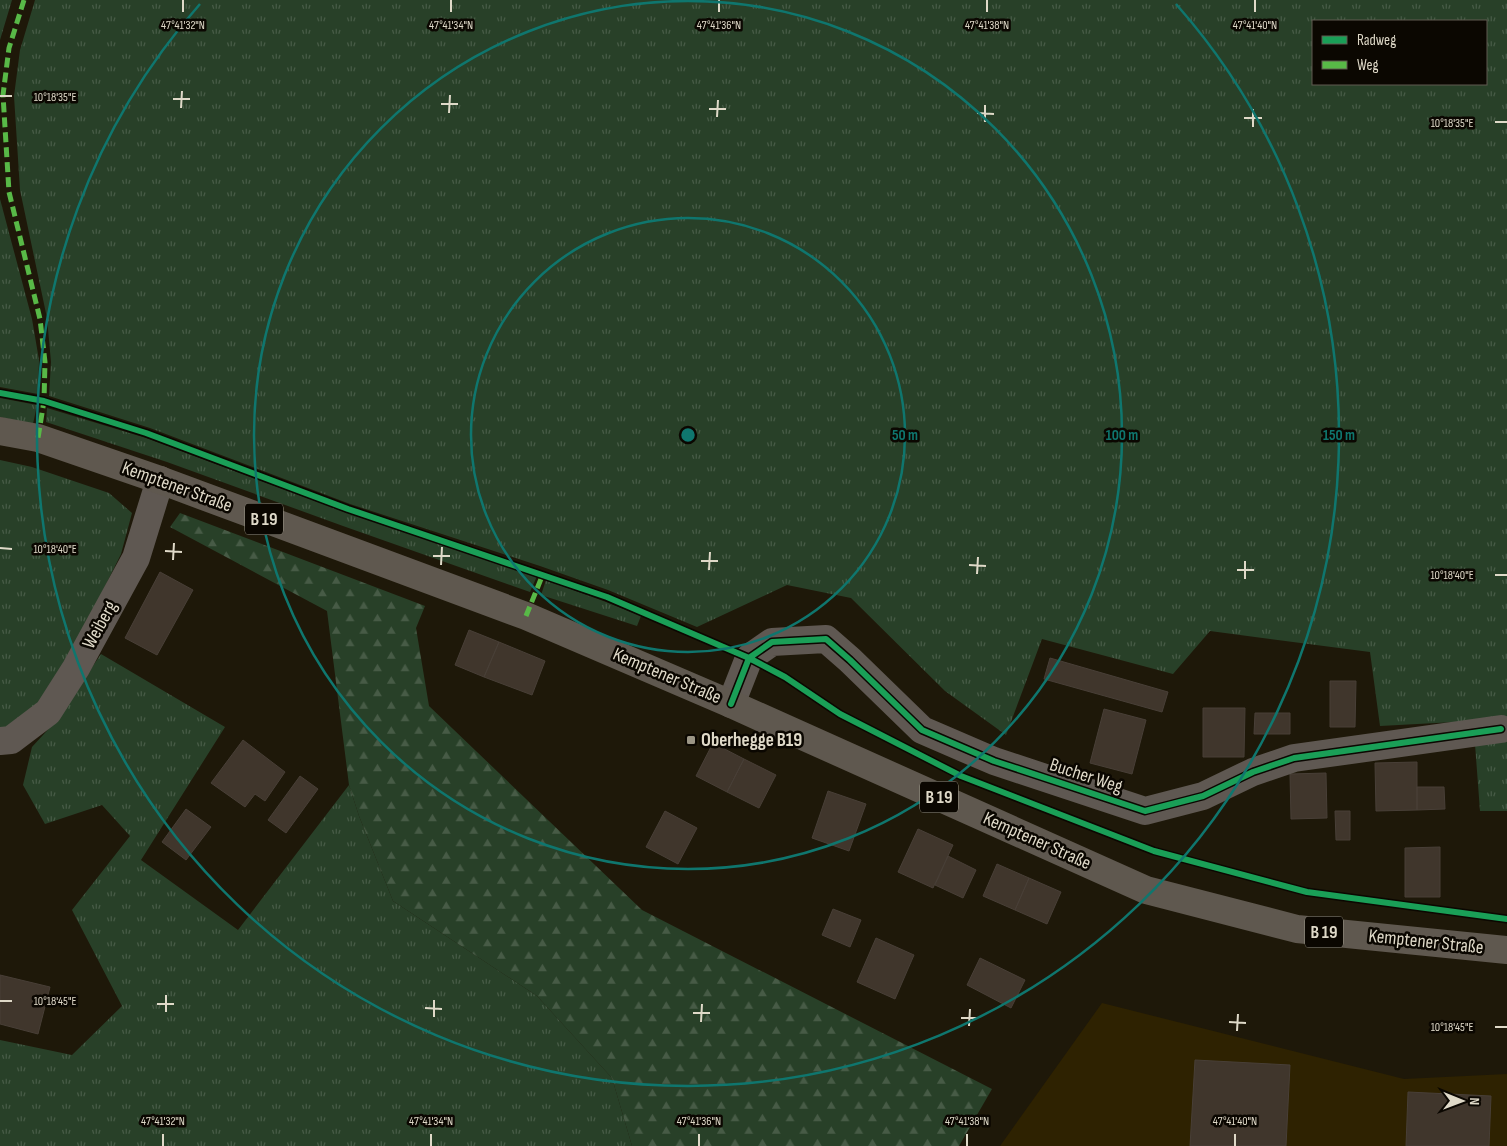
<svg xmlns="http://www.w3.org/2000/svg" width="1507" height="1146" viewBox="0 0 1507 1146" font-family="'Sofia Sans Condensed',sans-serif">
  <defs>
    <pattern id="grass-tufts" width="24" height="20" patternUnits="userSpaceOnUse" patternTransform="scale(1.25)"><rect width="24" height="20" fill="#284028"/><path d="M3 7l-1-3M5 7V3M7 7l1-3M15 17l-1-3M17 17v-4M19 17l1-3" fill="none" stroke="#475b46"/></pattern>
    <pattern id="forest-firs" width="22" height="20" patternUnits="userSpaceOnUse" patternTransform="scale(1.25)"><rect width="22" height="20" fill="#284028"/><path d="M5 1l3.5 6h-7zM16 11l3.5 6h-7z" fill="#475b46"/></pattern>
  </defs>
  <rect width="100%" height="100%" fill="#1e1809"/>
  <path fill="#2e2201" d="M1102,1003L1404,1079L1507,1074V1146H1000Z"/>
  <path fill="url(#grass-tufts)" fill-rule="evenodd" d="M0,0H12L0,40Z
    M35,0H1507V717L1473,721L1380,726L1370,652L1210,631L1173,674L1042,639L1006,735L945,691L851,598L787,585L697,627L608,590L540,566L350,504L150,428L49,396L51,362L47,318L20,190L14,96L20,50ZM1313,21H1486V84H1313Z
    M0,199L32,319L39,360L38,394L0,387Z
    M0,398L37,405L33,424L0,417Z
    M47,408L146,438L345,512L537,576L530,592L343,526L167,462L46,422Z
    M0,460L32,467L109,493L132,513L121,554L67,663L36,707L0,732Z
    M546,580L606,602L641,616L637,626L541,595Z
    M101,654L225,727L141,860L238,930L349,785L359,816L393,901L537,996L612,1078L632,1146H0V1040L72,1055L122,1006L72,910L130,836L102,805L45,824L23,785L32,747L55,722Z
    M1507,739V811H1480L1475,744Z"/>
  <path fill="url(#forest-firs)" d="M180,513L425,606L416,628L429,706L642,910L992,1089L959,1146H632L612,1078L537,996L393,901L359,816L349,785L327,611L170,527Z"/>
  <path fill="#40362c" stroke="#483f37" d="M160,572L193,590L157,655L125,638Z
    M469,630L499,642L484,677L455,665Z
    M499,642L545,661L532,695L484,677Z
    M1050,658L1168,692L1162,712L1044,679Z
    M1330,681H1356L1355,727H1330Z
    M1203,708H1245L1244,757H1203Z
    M1104,709L1146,720L1132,774L1090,763Z
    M1255,713H1290V734H1254Z
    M243,740L285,772L265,801L255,794L245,807L211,783Z
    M713,743L744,759L727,792L696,776Z
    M744,759L776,775L759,808L727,792Z
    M1417,762V810L1376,811L1375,763Z
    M1326,773L1327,818L1291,819L1290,774Z
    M300,776L318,789L286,833L268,820Z
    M1417,787H1444L1445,809L1417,810Z
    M828,791L866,804L849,851L812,838Z
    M186,809L211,827L186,860L162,842Z
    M665,811L697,828L678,864L646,847Z
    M1335,811H1350V840H1336Z
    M918,829L953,845L933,888L898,872Z
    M1440,847V897H1405V848Z
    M948,856L976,870L963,898L935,885Z
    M997,864L1029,878L1015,910L983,896Z
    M1029,878L1061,892L1047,924L1015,910Z
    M833,909L861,920L850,947L822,935Z
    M876,938L914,955L895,999L857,982Z
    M980,958L1025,980L1011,1008L967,985Z
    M0,975L50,987L38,1034L0,1024Z
    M1195,1060L1290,1065L1286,1146H1190Z
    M1408,1092L1491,1096L1489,1146H1406Z"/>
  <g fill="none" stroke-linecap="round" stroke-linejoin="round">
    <path stroke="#5f5852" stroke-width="28" d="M731,704L749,658L772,642L826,639L850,660L922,730L994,761L1145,811L1203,796L1253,772L1294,758L1501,729
      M0,741L11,740L48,712L76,668L136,558L160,480"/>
    <path stroke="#5f584f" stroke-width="28" d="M0,431L38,438L160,480L526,616L731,704L1146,890L1297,929L1507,950"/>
    <path stroke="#58b947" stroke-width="5" stroke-dasharray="10 5" stroke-linecap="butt" d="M24,0L9,48L3,95L9,192L40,319L45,362L44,401L38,438
      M526,616L543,574"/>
    <g stroke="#0b0701" stroke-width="9">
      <path id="cycleway" d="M0,393L44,401L146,433L348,509L607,597L749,658L785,677L840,714L961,776L1154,851L1307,892L1507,919
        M731,704L749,658L772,642L826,639L850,660L922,730L994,761L1145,811L1203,796L1253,772L1294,758L1501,729"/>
    </g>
    <use href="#cycleway" stroke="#1a9f57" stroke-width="6"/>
  </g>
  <path fill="none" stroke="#dfd9c8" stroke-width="2" d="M183,12V0M451,12V0M719,12V0M987,12V0M1255,12V0M0,96H12M173,99H190M441,104H458M181,108L182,91M709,109H726M449,113L450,95M977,113L994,114M717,117L718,100M1244,118H1262M985,122V105M1495,122H1507M1253,127V109M0,548L12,549M165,551L182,552M433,556H450M173,560L174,543M701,561H718M441,565L442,547M969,565L986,566M709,570L710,552M1237,570H1254M977,574L978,557M1495,575H1507M1245,579V561M0,1001H12M157,1004H174M425,1008L442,1009M166,1012V995M693,1013H710M434,1017V1000M961,1018H978M701,1022L702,1004M1229,1022L1246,1023M969,1026L970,1009M1495,1027H1507M1237,1031L1238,1014M163,1146V1134M431,1146V1134M699,1146V1134M967,1146V1134M1235,1146V1134"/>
  <g fill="none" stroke="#0f766e" stroke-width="2.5">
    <circle cx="688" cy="435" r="217"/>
    <circle cx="688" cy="435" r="434"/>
    <path d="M1176 4A651 651 0 1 1 200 4"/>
  </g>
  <rect fill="#9b9585" stroke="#0b0701" stroke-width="2" x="686" y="735" width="10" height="10" rx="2.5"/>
  <g text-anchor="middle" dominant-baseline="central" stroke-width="5" stroke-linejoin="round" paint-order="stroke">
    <g fill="#0b0701" stroke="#9f9a8c" stroke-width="1">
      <rect x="245" y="503.5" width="38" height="31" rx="4"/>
      <rect x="920" y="781.5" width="38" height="31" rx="4"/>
      <rect x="1305" y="916.5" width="38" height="31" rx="4"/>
    </g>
    <g font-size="18" font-weight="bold" fill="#dfd9c8">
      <text x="264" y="519">B 19</text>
      <text x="939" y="797">B 19</text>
      <text x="1324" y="932">B 19</text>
    </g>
    <g font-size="19" fill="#dfd9c8" stroke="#0b0701">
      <text transform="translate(177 487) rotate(20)">Kemptener Straße</text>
      <text transform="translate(100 625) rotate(-61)">Weiberg</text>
      <text transform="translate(667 676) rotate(23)">Kemptener Straße</text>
      <text transform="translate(1086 776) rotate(18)">Bucher Weg</text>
      <text transform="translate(1037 841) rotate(24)">Kemptener Straße</text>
      <text transform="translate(1426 942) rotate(6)">Kemptener Straße</text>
    </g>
    <g font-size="19" font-weight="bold" fill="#dfd9c8" stroke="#0b0701" text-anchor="start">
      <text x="701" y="740">Oberhegge B19</text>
    </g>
  </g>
  <g font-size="12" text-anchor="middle" fill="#dfd9c8" stroke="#0b0701" stroke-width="5" stroke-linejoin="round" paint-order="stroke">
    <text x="183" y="29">47°41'32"N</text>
    <text x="451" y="29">47°41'34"N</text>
    <text x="719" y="29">47°41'36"N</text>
    <text x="987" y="29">47°41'38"N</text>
    <text x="1255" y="29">47°41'40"N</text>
    <text x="55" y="101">10°18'35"E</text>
    <text x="1452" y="127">10°18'35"E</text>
    <text x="55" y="553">10°18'40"E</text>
    <text x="1452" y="579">10°18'40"E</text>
    <text x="55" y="1005">10°18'45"E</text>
    <text x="1452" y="1031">10°18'45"E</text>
    <text x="163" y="1125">47°41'32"N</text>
    <text x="431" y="1125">47°41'34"N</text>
    <text x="699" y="1125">47°41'36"N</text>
    <text x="967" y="1125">47°41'38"N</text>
    <text x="1235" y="1125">47°41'40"N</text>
  </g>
  <circle cx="688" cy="435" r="8" fill="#0f766e" stroke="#0b0701" stroke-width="2.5"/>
  <g font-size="15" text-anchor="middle" font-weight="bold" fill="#0f766e" stroke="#0b0701" stroke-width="5" stroke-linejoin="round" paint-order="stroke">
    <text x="905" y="440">50 m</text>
    <text x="1122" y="440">100 m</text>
    <text x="1339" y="440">150 m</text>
  </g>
  <rect x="1312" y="20" width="175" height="65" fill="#0b0701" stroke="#605b51"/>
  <rect x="1322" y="36" width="25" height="8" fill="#1a9f57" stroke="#605b51"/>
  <text x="1357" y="45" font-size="15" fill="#dfd9c8">Radweg</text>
  <rect x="1322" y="61" width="25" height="8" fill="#58b947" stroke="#605b51"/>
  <text x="1357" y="70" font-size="15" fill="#dfd9c8">Weg</text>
  <g transform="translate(1462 1101) rotate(91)" stroke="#0b0701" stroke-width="4" paint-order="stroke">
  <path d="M0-4L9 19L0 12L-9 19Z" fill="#dfd9c8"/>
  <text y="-8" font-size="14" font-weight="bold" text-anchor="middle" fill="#dfd9c8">N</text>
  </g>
</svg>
